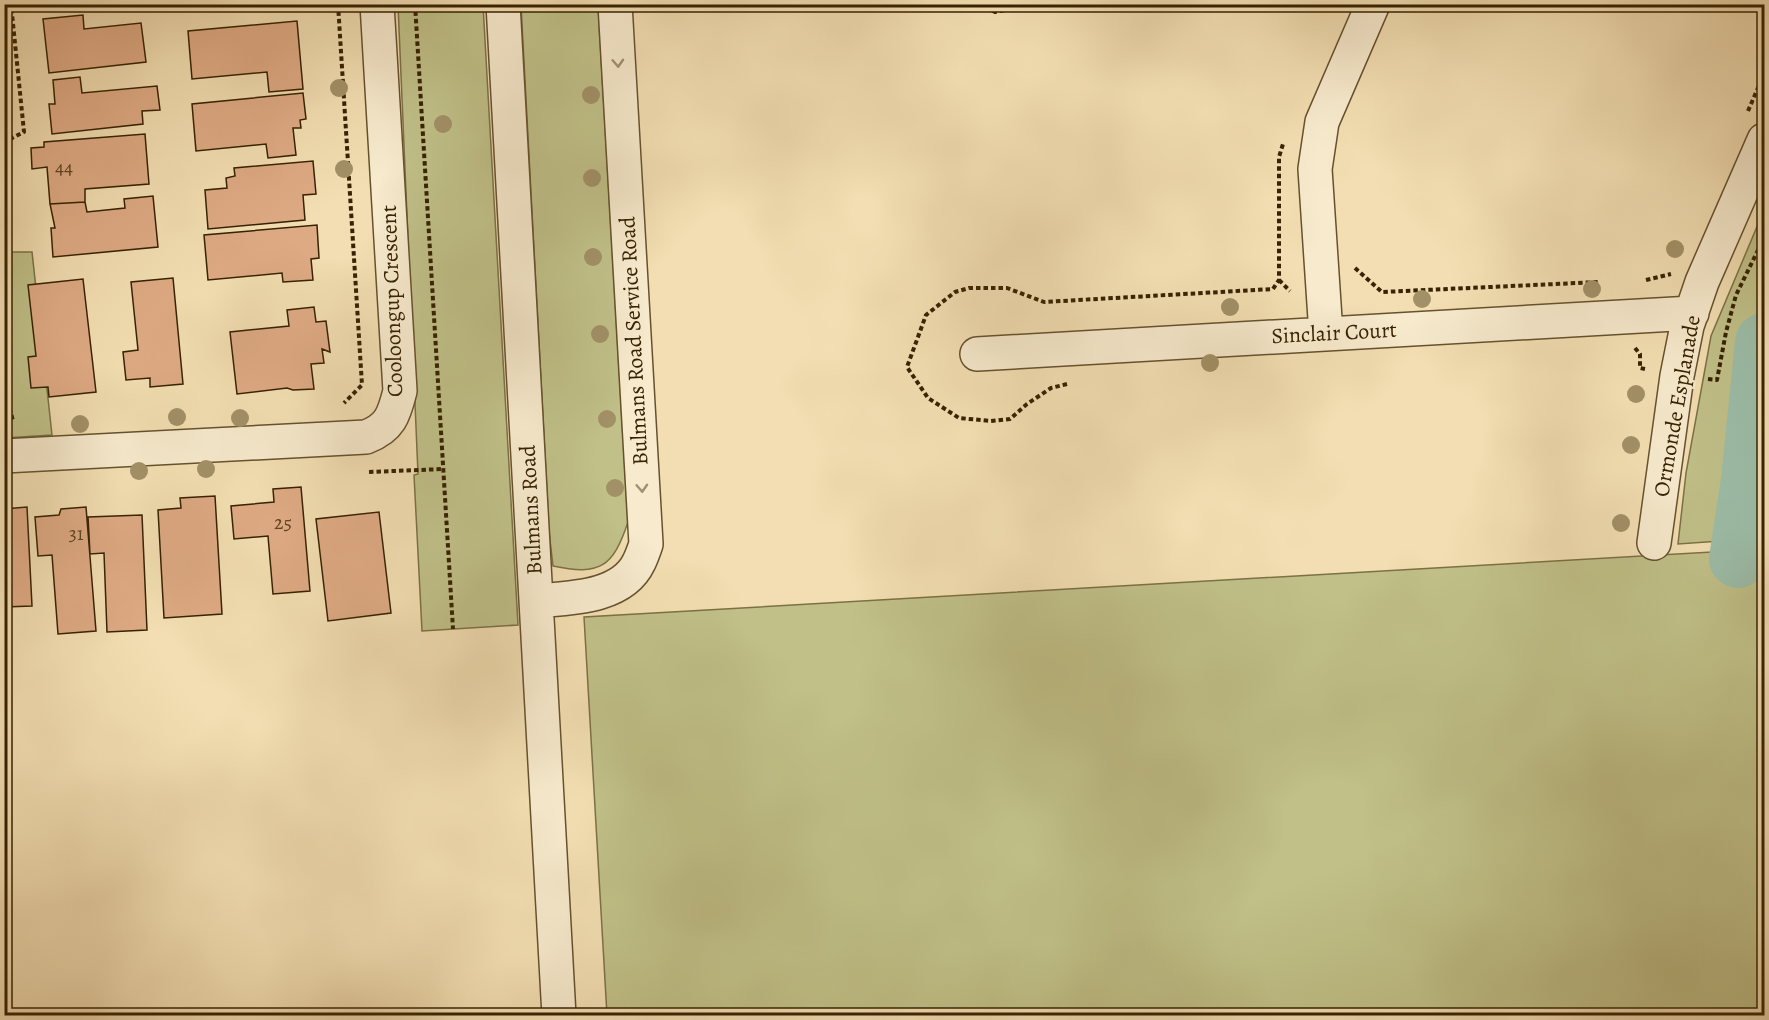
<svg xmlns="http://www.w3.org/2000/svg" width="1769" height="1020" viewBox="0 0 1769 1020" font-family="Alegreya,serif">
  <rect width="100%" height="100%" fill="#f2deb2"/>
  <filter id="stains"><feTurbulence type="fractalNoise" baseFrequency=".00333" numOctaves="4"/><feColorMatrix values="0 0 0 0 .2 0 0 0 0 .09 0 0 0 0 .02 0 0 0 .5 -.17"/></filter>
  <radialGradient id="worn" r=".72"><stop offset=".6" stop-color="#630" stop-opacity="0"/><stop offset="1" stop-color="#630" stop-opacity=".3"/></radialGradient>
  <path fill="#c0c088" stroke="#7c7145" stroke-width="1.5" d="M398,5H483L518,625L422,631L414,475L418,474Z
    M521,5H598L628,522C613,567 600,576 553,566L549,531Z
    M1764,210V538L1678,544L1686,473L1711,336Z
    M5,252H32L52,435L5,438Z
    M1764,549V1015H607L584,617Z"/>
  <g fill="none" stroke-linecap="round" stroke-linejoin="round">
    <path stroke="#9cbda8" stroke-width="58" d="M1738,559L1750,480L1764,342"/>
  </g>
  <path fill="#deaa84" stroke="#372202" stroke-width="1.5" d="M45,4H73V5L45,8Z
    M83,15L84,29L141,23L146,62L49,73L43,19Z
    M297,21L303,89L269,92L267,72L192,79L188,31Z
    M80,77L82,93L157,86L160,110L142,111L143,124L52,134L49,104H55L53,80Z
    M303,93L306,119L300,120L301,128H293L296,155L268,158L266,144L196,151L192,104Z
    M145,134L149,184L85,189V202L50,204L47,167L32,169L31,148L44,147V142Z
    M313,161L316,194L303,195L305,220L208,229L205,190L227,188L226,178L235,176L234,168Z
    M153,196L158,247L53,257L51,228H55L50,204L85,202L87,212L125,208L124,199Z
    M317,225L319,258L311,259L313,280L283,282L282,273L208,280L204,235Z
    M173,278L183,384L150,387V378L126,380L123,352L138,350L131,282Z
    M83,279L96,392L49,397L48,387L31,388L28,357L36,356L28,285Z
    M314,307L316,322L326,321L330,352L322,349L324,363L311,364L314,389L293,390L287,388L237,394L230,332L289,326L287,310Z
    M301,487L310,591L273,594L268,536L234,539L231,506L274,502L273,489Z
    M215,496L222,614L164,618L158,510L181,508L180,498Z
    M27,507L32,606L4,607V509Z
    M86,507L96,631L58,634L52,555L38,556L35,517L59,515L61,509Z
    M379,512L391,613L328,621L316,519Z
    M142,515L147,630L107,632L104,553L90,554L88,517Z"/>
  <g fill="none" stroke-linecap="round" stroke-linejoin="round">
    <g stroke="#66512e" stroke-width="36">
      <path id="minor" d="M503,4L559,1016
        M1326,334L1315,169L1322,122L1373,4
        M977,354L1692,313
        M4,456L366,437C390,428 394,415 400,391L377,4
        M1654,543L1677,376L1687,326L1702,282L1764,140
        M536,601C570,598 622,598 639,562C642,556 644,550 646,544L615,4"/>
    </g>
    <path stroke="#372202" stroke-width="4" stroke-dasharray="4.5 3" stroke-linecap="butt" d="M338,4L362,385L344,403
      M415,4L453,629
      M979,4L995,12L1034,4
      M1748,111L1764,74
      M4,144L10,139L24,132L11,4
      M1355,268L1382,292L1599,282
      M4,274L8,293L4,330
      M1279,280L1290,291
      M1646,280L1671,274
      M1635,348L1640,354V368L1645,369
      M1708,379L1717,380L1726,332L1736,295L1764,238
      M1067,384L1051,388L1027,404L1010,419L991,421L959,418L928,398L907,367L926,315L955,292L969,288H1007L1044,302L1273,289L1279,280V157L1283,144
      M4,386L13,421H11
      M369,472L444,469"/>
    <use href="#minor" stroke="#f7eacd" stroke-width="33"/>
  </g>
  <g fill="#a29067">
    <circle cx="339" cy="88" r="9"/>
    <circle cx="591" cy="95" r="9"/>
    <circle cx="443" cy="124" r="9"/>
    <circle cx="344" cy="169" r="9"/>
    <circle cx="592" cy="178" r="9"/>
    <circle cx="1675" cy="249" r="9"/>
    <circle cx="593" cy="257" r="9"/>
    <circle cx="1592" cy="289" r="9"/>
    <circle cx="1422" cy="299" r="9"/>
    <circle cx="1230" cy="307" r="9"/>
    <circle cx="600" cy="334" r="9"/>
    <circle cx="1210" cy="363" r="9"/>
    <circle cx="1636" cy="394" r="9"/>
    <circle cx="177" cy="417" r="9"/>
    <circle cx="240" cy="418" r="9"/>
    <circle cx="607" cy="419" r="9"/>
    <circle cx="80" cy="424" r="9"/>
    <circle cx="1631" cy="445" r="9"/>
    <circle cx="206" cy="469" r="9"/>
    <circle cx="139" cy="471" r="9"/>
    <circle cx="615" cy="488" r="9"/>
    <circle cx="1621" cy="523" r="9"/>
  </g>
  <defs><path id="oneway-chevron" d="M-2-3.5L2.5 0L-2 3.5" fill="none" stroke-width="1.6" stroke-linecap="round" stroke-linejoin="round" transform="scale(1.5)"/></defs>
  <g stroke="#a19072">
    <use href="#oneway-chevron" transform="translate(618 63) rotate(87)"/>
    <use href="#oneway-chevron" transform="translate(642 488) rotate(87)"/>
  </g>
  <g text-anchor="middle" dominant-baseline="central" stroke-width="4.5" stroke-linejoin="round" paint-order="stroke">
    <g font-size="20" fill="#614422">
      <text x="64" y="167">44</text>
      <text x="283" y="522">25</text>
      <text x="76" y="533">31</text>
    </g>
    <g font-size="22" fill="#372202" stroke="#f7eacd">
      <text transform="translate(392 301) rotate(-92)">Cooloongup Crescent</text>
      <text transform="translate(1334 333) rotate(-3)">Sinclair Court</text>
      <text transform="translate(634 341) rotate(-93)">Bulmans Road Service Road</text>
      <text transform="translate(1677 406) rotate(-80)">Ormonde Esplanade</text>
      <text transform="translate(531 510) rotate(-93)">Bulmans Road</text>
    </g>
  </g>
  <rect width="1769" height="1020" fill="none" stroke="#f2deb2" stroke-width="24"/>
  <rect x="6" y="6" width="1757" height="1008" fill="none" stroke="#372202" stroke-width="3"/>
  <rect x="12" y="12" width="1745" height="996" fill="none" stroke="#372202" stroke-width="1.5"/>
  <rect width="100%" height="100%" filter="url(#stains)"/>
  <rect width="100%" height="100%" fill="url(#worn)"/>
</svg>
